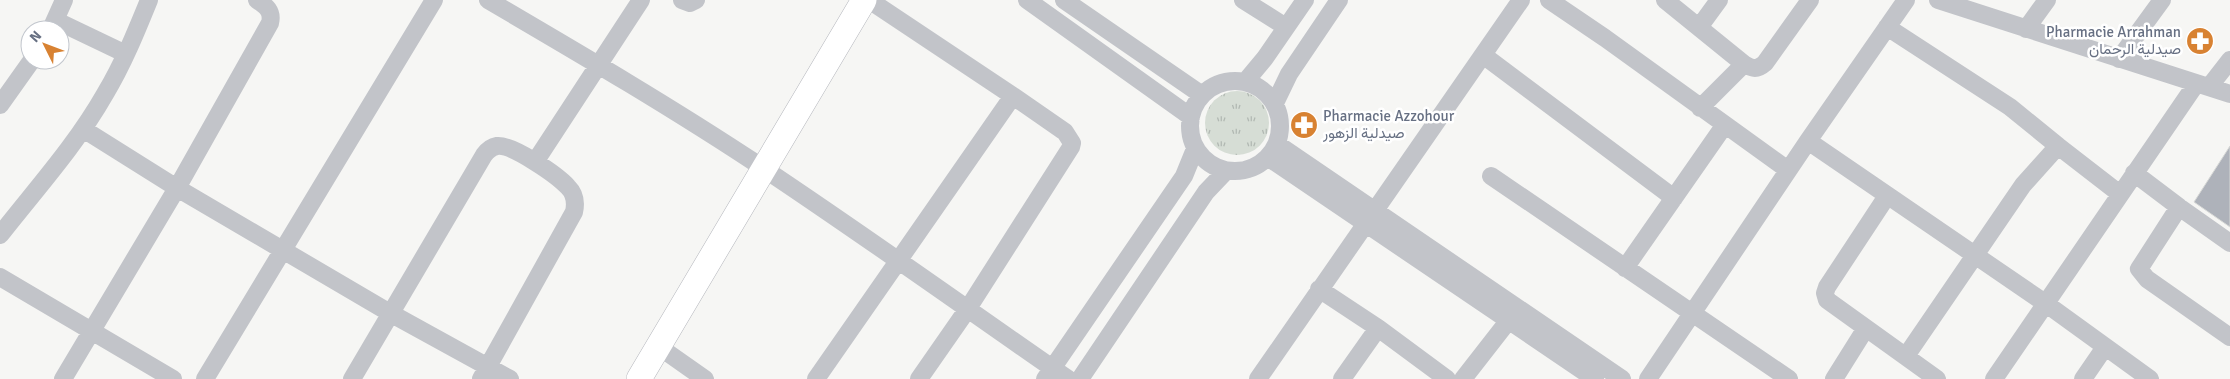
<svg xmlns="http://www.w3.org/2000/svg" width="2230" height="379" viewBox="0 0 2230 379" font-family="Signika,Vazirmatn,sans-serif">
  <defs>
    <pattern id="grass-tufts" width="24" height="20" patternUnits="userSpaceOnUse" patternTransform="scale(1.25)"><rect width="24" height="20" fill="#d6ddd5"/><path d="M3 7l-1-3M5 7V3M7 7l1-3M15 17l-1-3M17 17v-4M19 17l1-3" fill="none" stroke="#b1b8b2"/></pattern>
  </defs>
  <rect width="100%" height="100%" fill="#f6f6f4"/>
  <path fill="url(#grass-tufts)" d="M1205 123a32 32 0 1 1 64 0a32 32 0 1 1-64 0Z"/>
  <path fill="#aeb2ba" stroke="#d7d8d6" d="M2230,146V227L2194,202Z"/>
  <g fill="none" stroke-linecap="round" stroke-linejoin="round">
    <g stroke="#b5b7bd" stroke-width="26">
      <path id="secondary" d="M639,379L864,0"/>
    </g>
    <path stroke="#c2c4c9" stroke-width="18" d="M488,0C582,55 676,110 766,170C868,238 967,309 1068,379
      M682,0L690,3L696,0
      M1027,0L1191,117
      M1064,0L1202,95
      M1243,0L1286,27
      M1549,0L1605,38L1788,170
      M1665,0L1744,64C1753,69 1757,70 1765,63L1810,0
      M1938,0L2230,94
      M57,21L126,54
      M1700,26L1719,0
      M1887,27L2010,107L2058,146L2023,185L1906,356
      M51,29L64,0
      M2026,29L2047,0
      M1483,55L1674,198
      M2119,59L2162,0
      M1190 126a45 45 0 1 1 90 0a45 45 0 1 1-90 0Z
      M1245,82L1265,58L1305,0
      M2209,87L2230,60
      M1275,103L1289,74L1339,0
      M0,105L32,60
      M1700,108L1744,64
      M83,129L177,188L390,313L510,379
      M1808,141L2045,303L2150,379
      M1277,144L1622,379
      M2058,146L2120,194
      M1269,158L1595,379
      M535,162L641,0
      M2134,173L2179,207L2139,269L2147,279L2230,337
      M1491,176L1789,379
      M1887,196L1827,287L1825,293L1827,300L1937,379
      M2179,207L2230,243
      M0,235C36,189 76,145 105,94C123,64 136,32 149,0
      M1625,268L1724,126
      M0,277L173,379
      M1319,289L1378,328L1447,379
      M658,346L705,379
      M63,379L177,188L270,23C273,11 266,6 257,0
      M205,379L434,0
      M352,379L484,155C487,151 491,147 497,146C512,144 557,175 568,187C575,194 576,203 574,212L481,379
      M816,379L1013,96L869,0
      M919,379L967,310L1071,147L1072,143L1065,132L1013,96
      M1045,379L1184,176L1195,149
      M1080,379L1206,192L1226,171
      M1258,379L1521,0
      M1342,379L1378,328
      M1463,379L1509,320
      M1648,379L1808,141L1906,0
      M1834,379L1866,328
      M1994,379L2196,84
      M2083,379L2105,347"/>
    <use href="#secondary" stroke="#fff" stroke-width="25"/>
  </g>
  <defs>
    <g id="pharmacy-disc" transform="scale(1.4375)"><circle r="9.5" fill="#d88232" stroke="#fff"/><path d="M-2-6h4v4h4v4h-4v4h-4v-4h-4v-4h4Z" fill="#fff"/></g>
  </defs>
  <g fill-rule="evenodd">
    <use href="#pharmacy-disc" x="2200" y="41"/>
    <use href="#pharmacy-disc" x="1304" y="125"/>
  </g>
  <g text-anchor="middle" dominant-baseline="central" stroke-width="5" stroke-linejoin="round" paint-order="stroke">
    <g font-size="15" fill="#677083" stroke="#fff" text-anchor="end">
      <text x="2181" y="32">Pharmacie Arrahman<tspan x="2181" dy="17">صيدلية الرحمان</tspan></text>
      <text x="1323" y="116" text-anchor="start">Pharmacie Azzohour<tspan x="1323" dy="17">صيدلية الزهور</tspan></text>
    </g>
  </g>
  <g transform="translate(45 45) rotate(312)"><circle r="24" fill="#ffffff" stroke="#c2c6cd"/>
  <path d="M0-4L9 19L0 12L-9 19Z" fill="#d88232"/>
  <text y="-8" font-size="14" font-weight="bold" text-anchor="middle" fill="#677083">N</text>
  </g>
</svg>
